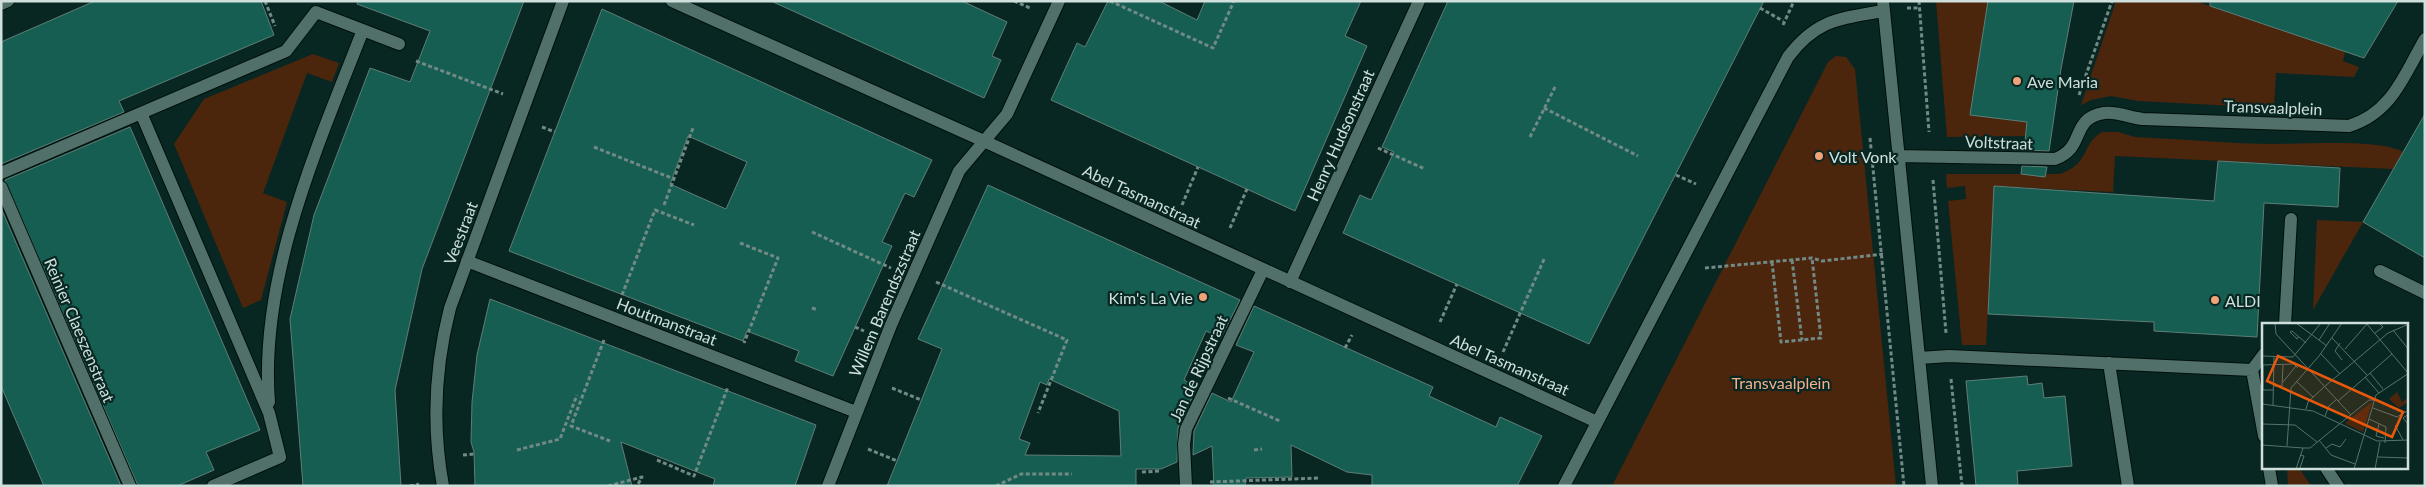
<svg xmlns="http://www.w3.org/2000/svg" width="2426" height="487" viewBox="0 0 2426 487" font-family="Lato,sans-serif">
  <rect width="100%" height="100%" fill="#082722"/>
  <path fill="#4c250d" d="M1936,1H1988L1970,115L2027,122L2026,136L1947,137Z
    M2116,1H2195L2345,52L2343,61L2359,67L2354,77L2276,73L2274,108L2138,101L2111,96L2091,100L2081,105Z
    M313,54L339,63L332,82L307,73L263,193L287,202L261,300L243,308L174,144L204,99Z
    M1836,56L1846,57L1855,69L1896,486H1612L1828,62Z
    M2102,132H2118L2135,137C2183,139 2230,144 2278,144C2305,144 2382,139 2403,152L2393,169L2115,156L2113,192L1995,186L1986,345H1962L1948,201L1966,199L1965,186L1947,188L1946,174H2059C2090,165 2081,144 2102,132Z
    M2317,220L2363,222L2313,310Z
    M2287,468H2299L2311,486H2288Z"/>
  <path fill="#165e52" stroke="#5f7e77" fill-rule="evenodd" d="M95,1H261L274,35L119,101L124,112L1,164V42Z
    M358,1H524L422,269L395,390L401,486H303L290,319L314,215L370,68L410,82L430,31L357,4Z
    M771,1H962L1007,22L992,56L1001,60L984,98Z
    M1108,1H1159L1197,20L1205,1H1361L1345,36L1367,46L1295,211L1051,100L1077,43L1085,47Z
    M1448,1H1764L1589,344L1343,233L1360,195L1371,200L1394,152L1382,147Z
    M1988,1H2074L2061,69L2049,151L2024,150L2027,122L1970,115Z
    M2210,1H2398L2364,58L2210,6Z
    M602,9L932,160L914,197L905,193L882,242L892,246L833,376L795,361L799,351L747,331L743,341L509,251ZM688,136L747,162L726,209L670,184Z
    M2425,114V258L2363,222Z
    M130,127L260,430L206,452L214,470L177,486H138L5,180Z
    M2218,161L2340,168L2338,207L2264,203L2257,337L2154,331V322L1988,314L1994,186L2214,201Z
    M2022,166L2047,167L2045,177L2021,174Z
    M988,185L1240,300L1221,338L1206,331L1184,380L1197,387L1178,428L1177,462L1161,469H1136V486H887L942,349L918,339ZM1049,379L1119,411L1121,456L1025,455L1030,443L1019,439L1040,382L1047,385Z
    M1,208L121,486H44L1,386Z
    M490,299L816,425L795,486H713L715,479L621,442L632,486H475L474,452L471,442L472,402L477,355Z
    M1254,306L1433,387L1429,396L1496,427L1500,417L1542,436L1517,486H1372V475L1347,472L1291,445L1292,477L1246,478L1245,486H1214L1212,446L1193,455L1194,431L1212,393L1231,402L1254,352L1236,345Z
    M2027,376L2028,385L2042,383L2044,398L2065,396L2072,466L2017,471L2018,486H1976L1966,381Z"/>
  <g fill="none" stroke-linecap="round" stroke-linejoin="round">
    <g stroke="#000f0b" stroke-width="14">
      <path id="minor" d="M672,1L986,142L1597,422
        M1883,1L1932,486
        M1,4L8,1
        M141,113L269,413L280,457L213,486
        M1898,156L2055,159C2087,147 2069,119 2104,113C2117,111 2130,118 2143,119L2349,126C2392,113 2404,75 2425,39
        M1,173L286,51L316,12L399,44
        M1,187L130,486
        M467,261L856,412
        M2380,271L2425,293
        M1290,282L1419,1
        M2285,324L2291,219
        M1919,358L1949,356L2252,370L2264,436
        M2109,363L2128,486
        M2252,370L2264,354
        M269,402C259,276 318,145 363,30
        M2269,468L2272,486
        M2326,468L2338,486
        M443,486C432,426 435,366 450,308L563,1
        M828,486L891,325L959,171L1007,114L1059,1
        M1186,486L1184,444L1186,429L1263,270
        M1564,486L1788,57C1817,19 1839,19 1883,11"/>
    </g>
    <path stroke="#728a85" stroke-width="3" stroke-dasharray="4 2.5" stroke-linecap="butt" d="M265,1L275,26
      M1014,1L1030,8
      M1110,1L1213,48L1234,1
      M1919,1L1929,132
      M1760,8L1783,21
      M1907,8H1919
      M1783,25L1794,1
      M416,61L503,94
      M2079,95L2112,1
      M1544,108L1638,156
      M542,127L555,132
      M1530,137L1556,85
      M1870,138L1904,486
      M594,147L674,179
      M1378,148L1425,169
      M1676,175L1696,184
      M1933,180L1946,333
      M664,205L693,128
      M1182,205L1198,167
      M1230,228L1247,189
      M812,232L891,268
      M740,243L778,258L744,343
      M1792,260L1802,340
      M1772,262L1781,342L1821,338L1812,258
      M1705,268L1812,258L1822,261L1883,254
      M936,282L1067,340L1038,413
      M622,295L655,210L694,225
      M812,308L818,310
      M1440,322L1457,284
      M855,327L864,331
      M604,340L571,426L610,441
      M1345,348L1352,335
      M1503,352L1545,257
      M1951,379L1962,486
      M892,388L921,400
      M1228,398L1280,421
      M868,449L897,461
      M517,450L560,439L577,395
      M1254,450L1262,449
      M463,455L474,454
      M657,460L694,476L728,387
      M1142,472L1161,471
      M1210,482L1319,478
      M410,486L419,484
      M608,486L642,477L637,486
      M996,486L1021,474H1072"/>
    <use href="#minor" stroke="#517069" stroke-width="12"/>
  </g>
  <g fill="#f0a378" stroke="#082722" stroke-width="2">
    <circle cx="2017" cy="81" r="5"/>
    <circle cx="1819" cy="156" r="5"/>
    <circle cx="1203" cy="297" r="5"/>
    <circle cx="2215" cy="300" r="5"/>
  </g>
  <g text-anchor="middle" dominant-baseline="central" stroke-width="4.5" stroke-linejoin="round" paint-order="stroke">
    <g font-size="16" fill="#cfe0dc" stroke="#082722" text-anchor="start">
      <text x="2027" y="81">Ave Maria</text>
      <text x="1829" y="156">Volt Vonk</text>
      <text x="1193" y="297" text-anchor="end">Kim's La Vie</text>
      <text x="2225" y="300">ALDI</text>
    </g>
    <g font-size="16" fill="#cfe0dc" stroke="#082722">
      <text transform="translate(2273 107) rotate(2)">Transvaalplein</text>
      <text transform="translate(1340 135) rotate(-66)">Henry Hudsonstraat</text>
      <text transform="translate(1999 142) rotate(2)">Voltstraat</text>
      <text transform="translate(1142 196) rotate(25)">Abel Tasmanstraat</text>
      <text transform="translate(460 233) rotate(-69)">Veestraat</text>
      <text transform="translate(884 303) rotate(-67)">Willem Barendszstraat</text>
      <text transform="translate(667 321) rotate(21)">Houtmanstraat</text>
      <text transform="translate(80 330) rotate(67)">Reinier Claeszenstraat</text>
      <text transform="translate(1510 364) rotate(24)">Abel Tasmanstraat</text>
      <text transform="translate(1198 368) rotate(-65)">Jan de Rijpstraat</text>
    </g>
    <g font-size="16" fill="#f5b08b" stroke="#082722">
      <text x="1781" y="382">Transvaalplein</text>
    </g>
  </g>
  <g transform="translate(2262 323)">
    <rect width="146" height="146" fill="#082722"/>
    <path d="M135,69L140,79L146,75V79L137,85L127,76ZM110,79L101,109L84,101V99Z" fill="#4c250d"/>
    <path fill="none" stroke="#58716c" stroke-width="1" d="M13,0L14,11L89,92M34,0L65,23M104,0L146,50M131,7L147,27M113,10L121,4L117,0M36,14L35,16L28,9L30,8L44,20M70,15L105,52M57,17L68,0M78,20L73,28L80,37M83,26L105,1M59,31L78,51M0,33L31,34L59,0M0,42L32,41L36,45M1,42V67H12M108,50L121,66M103,54L117,70M34,58L51,74M21,59L34,43M12,63H20L21,42M76,78L130,31M0,81L51,88L115,118L147,117M11,82L12,34M111,85L135,94L147,87M44,86L46,79L62,64L126,10L147,1M147,91L141,95L147,102M63,93L67,83L75,76M107,96L124,104L123,120M0,101L33,102L55,119M117,101L114,113L122,115M133,102L141,117M57,117L69,132L93,141M0,122L41,125M25,123L29,65L57,33L80,0M64,125L70,121L78,124L84,116M38,132L42,133L38,145L41,146M116,134L147,135M34,146L41,125H48L107,77H113M92,146L114,72L147,50M113,146L118,119"/>
    <path fill="#e8590c" fill-opacity="0.15" stroke="#e8590c" stroke-width="2.5" d="M16,33L141,89L130,114L5,58Z"/>
    <rect width="146" height="146" fill="none" stroke="#cfe0dc" stroke-width="2.5"/>
  </g>
  <rect width="2426" height="487" fill="none" stroke="#cfe0dc" stroke-width="5"/>
</svg>
